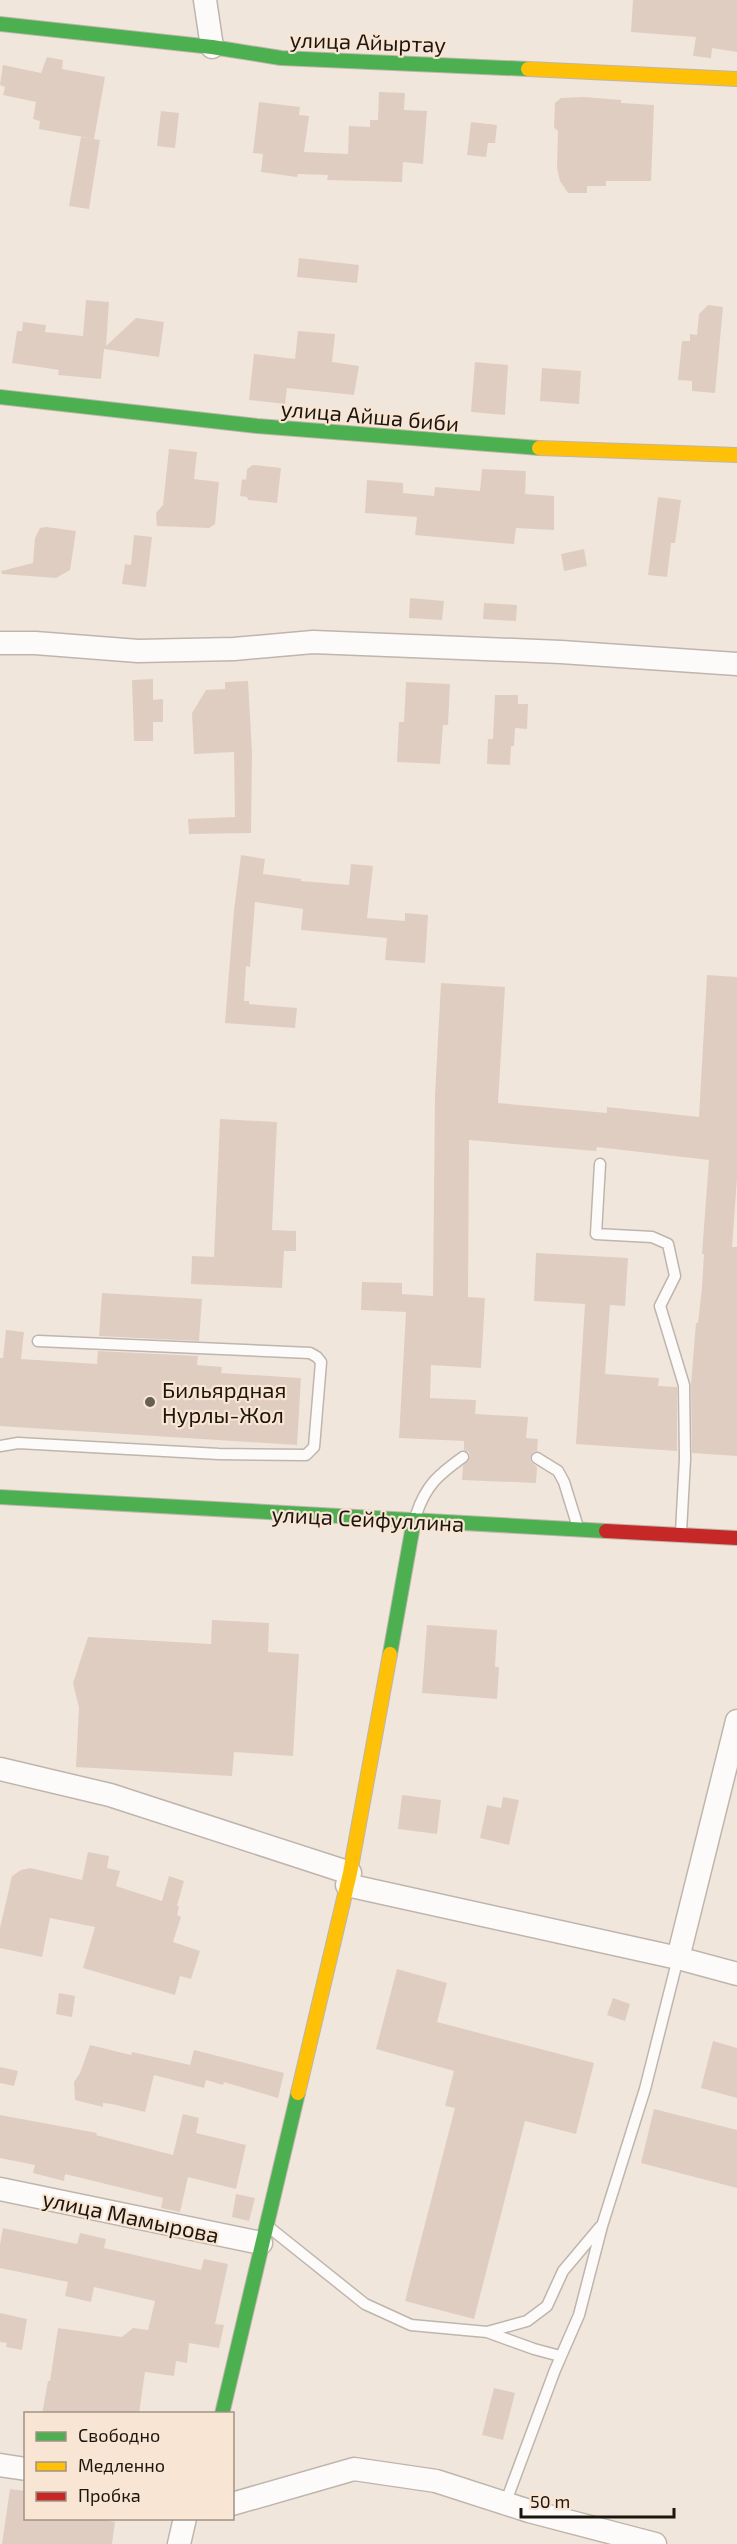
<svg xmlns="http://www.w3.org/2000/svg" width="737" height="2544" viewBox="0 0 737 2544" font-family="'Exo 2',sans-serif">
  <rect width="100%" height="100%" fill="#f1e6db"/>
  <path fill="#e0cdc2" d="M633,0H737V52L712,48L711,58L693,56L696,37L631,32Z
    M47,57L63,60L62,69L105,77L94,139L39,129L40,121L33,119L36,102L3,95L5,87L0,85L3,65L41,73Z
    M379,92L405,93L404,110L427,111L423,164L403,162L402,182L327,180L328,175L298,174L297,177L261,172L263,154L253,153L259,102L300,107L299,115L309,116L304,152L348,154L349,126L370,127V120H378Z
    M584,97L621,100V103L654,105L651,181H606V186H587V193H568L560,181L557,168L558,131L554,128L555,103L561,98Z
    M161,111L179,113L175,148L157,146Z
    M471,122L497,125L495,143H488L486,157L467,155Z
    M81,137L100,140L89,209L69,206Z
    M299,258L359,265L357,283L297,277Z
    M86,300L109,302L106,346L136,318L164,322L159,357L104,349L101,379L58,375L59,370L12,363L17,331H22L23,322L46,325L45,332L83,336Z
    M708,305L723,307L715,393L692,391V381L678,380L682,341H690V334L697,335L699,314Z
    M298,331L335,334L332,362L359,366L354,395L287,388L285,404L249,400L254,354L295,359Z
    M475,362L508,365L505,415L471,412Z
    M542,368L581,371L579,404L540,401Z
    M169,449L197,452L194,479L219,482L215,524L209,528L157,526L156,513L163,505Z
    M253,465L281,468L277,503L248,500L247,497L240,496L242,479L246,480L247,469Z
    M482,469L526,471L525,494L554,496V530L516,528L514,544L415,535L417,517L365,513L367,480L403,483V493L434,496L435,487L480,491Z
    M658,497L681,500L675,543H671L667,577L648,575Z
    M46,527L76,531L70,570L56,578L2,574L1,571L33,563L35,538L40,528Z
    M134,535L152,537L146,587L122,584L125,564L131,565Z
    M584,549L587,566L564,571L561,554Z
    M410,598L444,601L442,620L409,618Z
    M484,603L517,605L516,621L483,619Z
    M153,679V700L163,699V722H153V741H134L132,680Z
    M248,681L252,752L251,833L189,834L188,819L235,817L234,752L194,754L192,713L206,690L225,689V682Z
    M406,682L450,684L448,725H443L440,764L397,762L399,722H404Z
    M495,695H518V704H528L527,729L515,728L514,746H511L510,765L487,764L488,739H493Z
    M241,855L265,859L263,874L301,879V881L349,885L351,864L373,866L367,918L405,921V913L428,915L425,963L385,960L387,938L301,930L303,909L255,902L250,967L246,966L244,1001H249V1004L297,1008L295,1028L225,1023L234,910Z
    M707,975L737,977V1178L732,1247H737V1456L692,1453L691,1384L696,1323H698L702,1287L704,1254H702L709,1160L597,1147L596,1151L469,1140L468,1297L485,1298L481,1368L431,1365L430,1398L476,1400L475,1414L528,1417L526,1438L538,1439L537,1451L533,1452L530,1457L531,1462L537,1467L536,1483L462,1480L463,1466L470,1457L469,1452L464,1450V1441L399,1438L406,1312L361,1310L362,1282L402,1283V1294L433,1296L435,1095L441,983L505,987L498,1103L607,1113V1107L699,1117Z
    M220,1119L277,1122L272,1230L296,1231V1251H284L282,1288L191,1284L192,1256L214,1257Z
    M536,1253L628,1258L625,1306L610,1305L605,1374L659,1378L658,1386L677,1387V1451L576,1444L585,1304L534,1301Z
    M102,1293L202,1299L199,1341L99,1336Z
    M6,1330L24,1332L21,1359L97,1364L98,1351L198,1356L197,1365L222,1367L221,1373L301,1378L297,1445L0,1426V1358H3Z
    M212,1620L269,1623L268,1652L299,1654L293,1756L234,1752L232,1776L76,1767L79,1708L73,1683L88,1637L211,1644Z
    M427,1625L497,1630L495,1667H499L497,1699L422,1693Z
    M402,1795L441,1800L437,1834L398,1829Z
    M503,1797L519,1800L509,1845L480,1838L487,1805L501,1808Z
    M88,1852L109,1856L107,1868L120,1871L116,1886L162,1901L169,1876L184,1881L177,1906H179L177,1915L181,1917L173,1942L200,1951L191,1979L180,1976L175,1995L83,1968L95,1927L50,1918L42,1957L0,1948V1928L12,1876L21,1870L30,1868L82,1880Z
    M397,1969L447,1983L437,2022L594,2063L576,2134L525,2121L474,2319L405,2301L455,2108L445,2106L454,2071L376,2049Z
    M59,1993L75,1996L72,2017L56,2014Z
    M613,1998L630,2004L625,2021L607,2015Z
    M713,2041L737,2048V2098L701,2088Z
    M90,2045L131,2055L132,2052L190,2065L194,2050L284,2073L278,2098L224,2082L223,2085L206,2080L204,2088L154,2075L145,2112L112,2104L103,2103V2107L75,2100L74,2082L80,2073Z
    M0,2067L18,2071L14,2086L0,2083Z
    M654,2109L737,2130V2188L641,2163Z
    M183,2114L199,2118L196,2133L246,2145L236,2189L188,2177L180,2212L161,2208L163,2198L65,2174L64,2181L33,2173L35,2165L0,2158V2115L97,2133L96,2135L173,2155Z
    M236,2194L255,2198L249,2221L232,2217Z
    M3,2228L77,2244L80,2233L106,2239L104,2248L201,2270L204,2259L228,2264L215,2324L224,2325L219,2348L189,2343L187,2363L176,2361L174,2376L145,2372L139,2414H42L48,2381H50L58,2328L122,2337L133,2328L148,2330L155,2301L94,2287L91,2302L65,2296L68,2282L0,2268V2245Z
    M0,2313L27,2319L22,2350L6,2347L7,2343L0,2342Z
    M494,2388L515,2393L503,2440L482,2435Z
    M10,2489L26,2491V2518H95L115,2522L112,2544H2Z"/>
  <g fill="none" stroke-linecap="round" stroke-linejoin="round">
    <g stroke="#beb5ad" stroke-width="13">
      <path id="lane" d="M600,1164L596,1234L652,1237L668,1244L675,1276L660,1306L684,1385L685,1459L681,1532
        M0,1446L18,1443L219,1454L306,1455L314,1447L321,1362L317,1357L310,1353L38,1341
        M537,1458L558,1471L564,1482L577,1524
        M416,1515C426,1485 438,1475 463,1457
        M270,2228L365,2304L411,2325L487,2332L527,2321L547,2306L563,2271L600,2227
        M487,2332L534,2349L560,2356
        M505,2504L555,2370L579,2315L602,2226L645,2089L678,1958"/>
    </g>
    <g stroke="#beb5ad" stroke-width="25">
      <path id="street" d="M205,0L212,47
        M0,643H35L138,651L234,649L313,642L561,652L737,664
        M0,1769L110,1795L350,1873
        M347,1885L678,1958L737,1974
        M678,1958L737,1721
        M0,2189L261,2243
        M0,2465L26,2469
        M232,2504L354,2469L436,2481L529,2511L655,2544
        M179,2544L185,2518"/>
    </g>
    <g stroke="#beb5ad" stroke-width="16">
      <path id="fast" d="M0,24L212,47L281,58L528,69
        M0,397L257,426L539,448
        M0,1497L606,1531
        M390,1654L414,1520
        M222,2414L298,2093"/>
    </g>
    <g stroke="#beb5ad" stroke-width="16">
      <path id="slow" d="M528,69L737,79
        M539,448L737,455
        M298,2093L350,1873L390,1654"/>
    </g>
    <g stroke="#beb5ad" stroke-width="16">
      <path id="jam" d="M606,1531L737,1538"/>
    </g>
    <use href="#lane" stroke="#fdfbfa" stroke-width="10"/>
    <use href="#street" stroke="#fdfbfa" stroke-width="22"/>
    <use href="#fast" stroke="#4caf50" stroke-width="14"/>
    <use href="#slow" stroke="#ffc107" stroke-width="14"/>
    <use href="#jam" stroke="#c62828" stroke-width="14"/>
  </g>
  <circle fill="#675f56" stroke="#f9e5d3" stroke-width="2" cx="150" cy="1402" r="6"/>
  <g text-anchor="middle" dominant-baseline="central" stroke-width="4.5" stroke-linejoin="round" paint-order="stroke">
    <g font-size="22" fill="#1c160f" stroke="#f9e5d3">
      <text transform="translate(368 41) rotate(2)">улица Айыртау</text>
      <text transform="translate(370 415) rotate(5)">улица Айша биби</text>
      <text transform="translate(368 1518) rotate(3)">улица Сейфуллина</text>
      <text transform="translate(131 2216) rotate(12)">улица Мамырова</text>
    </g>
    <g font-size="22" fill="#1c160f" stroke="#f9e5d3" text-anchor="start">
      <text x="162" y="1389">Бильярдная<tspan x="162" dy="25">Нурлы-Жол</tspan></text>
    </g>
  </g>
  <rect x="24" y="2412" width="210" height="108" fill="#f9e5d3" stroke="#a19285" stroke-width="1.5"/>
  <rect x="36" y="2432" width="30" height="9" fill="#4caf50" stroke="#a19285" stroke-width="1.5"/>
  <text x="78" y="2442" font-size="18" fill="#1c160f">Свободно</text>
  <rect x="36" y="2462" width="30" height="9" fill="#ffc107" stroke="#a19285" stroke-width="1.5"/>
  <text x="78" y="2472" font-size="18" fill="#1c160f">Медленно</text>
  <rect x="36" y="2492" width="30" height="9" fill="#c62828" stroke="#a19285" stroke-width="1.5"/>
  <text x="78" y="2502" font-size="18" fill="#1c160f">Пробка</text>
  <path d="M521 2508v9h153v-9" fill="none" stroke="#1c160f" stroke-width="3"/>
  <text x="530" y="2508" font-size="18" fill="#1c160f" stroke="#f9e5d3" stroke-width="4.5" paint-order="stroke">50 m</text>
</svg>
